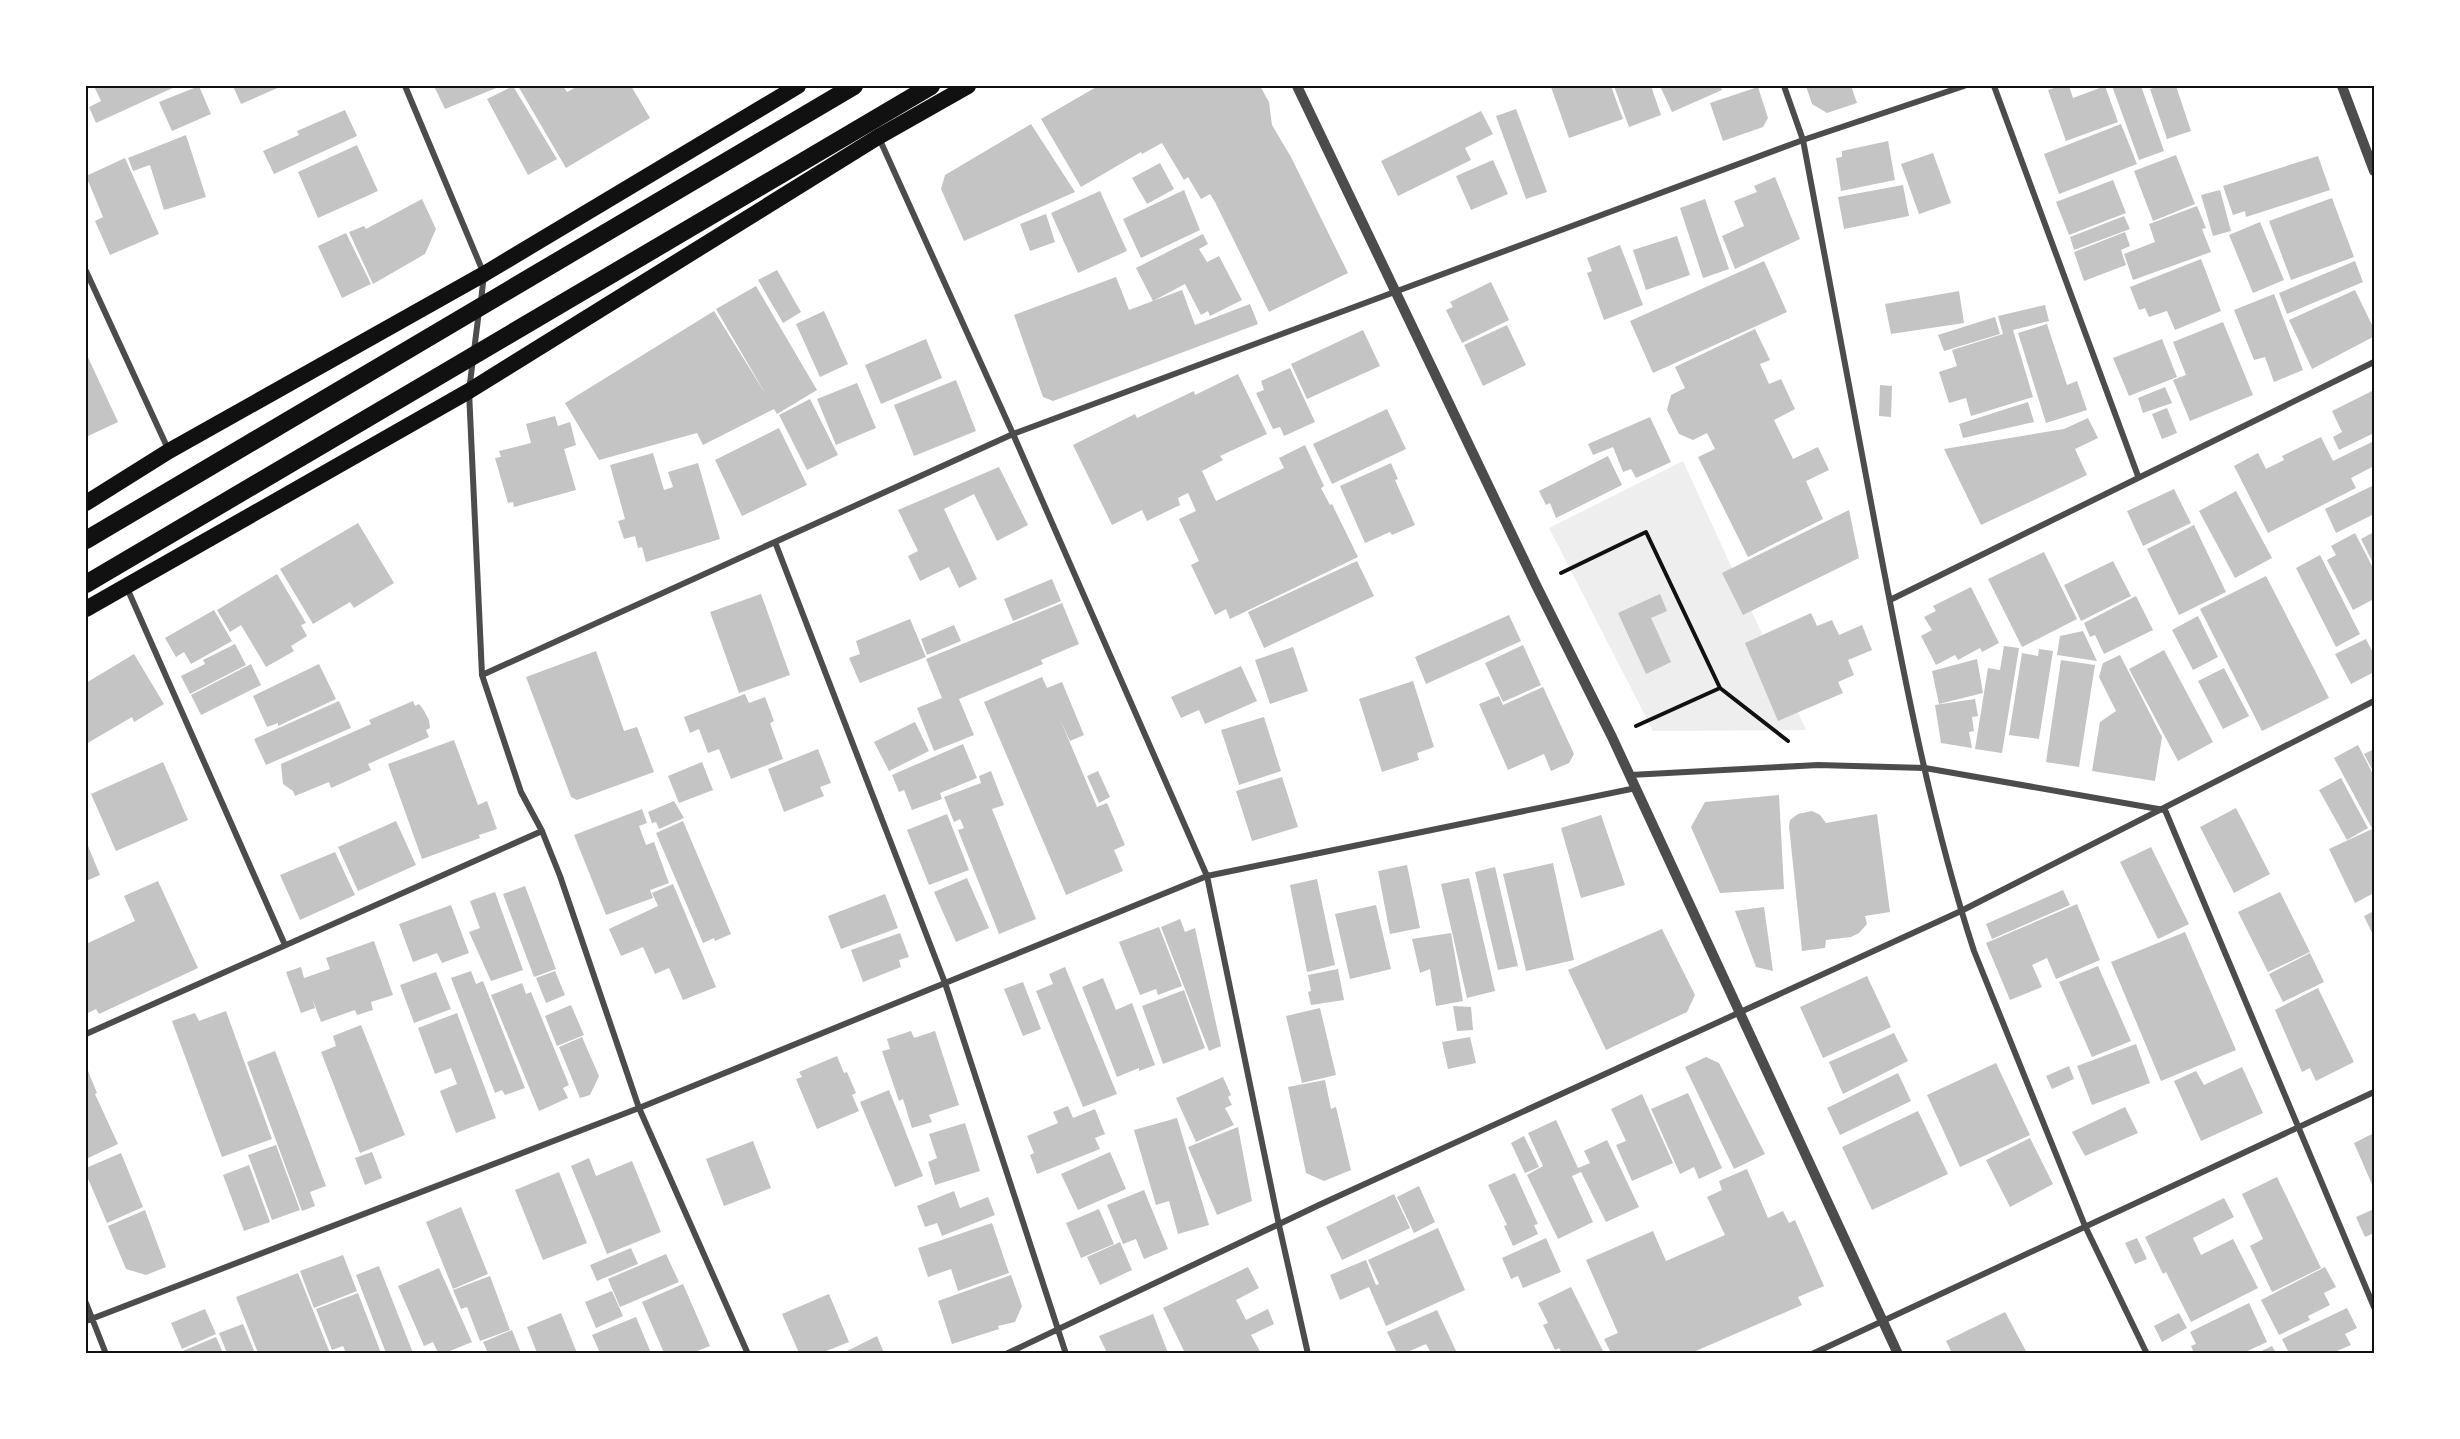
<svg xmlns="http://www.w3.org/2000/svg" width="2460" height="1439" viewBox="0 0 2460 1439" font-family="Quicksand,sans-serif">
  <rect width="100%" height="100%" fill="#fff"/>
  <path fill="#eee" d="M1683,461L1806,730L1653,731L1549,528Z"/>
  <path fill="#c4c4c4" d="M94,86H177L96,123L89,107L101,101Z
    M199,86L211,114L172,131L159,102Z
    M233,86H282L241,104Z
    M434,86H501L445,109Z
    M513,86L557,159L528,175L487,99Z
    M518,86H563L567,92L578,86H631L650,118L566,168Z
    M1098,86H1260L1269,102L1272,125L1291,157L1348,273L1269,312L1215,202L1210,194L1201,199L1188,177L1184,180L1162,143L1142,154L1141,152L1081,187L1041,119Z
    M1556,86H1611L1623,119L1569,138L1551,87Z
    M1614,86H1651L1661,115L1629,127Z
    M1660,86H1720L1722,90L1672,112Z
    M1806,86H1851L1857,103L1827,113L1812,104Z
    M2060,86H2069L2073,98L2105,86L2118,122L2066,141L2048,90Z
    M2112,86H2141L2164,151L2139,160Z
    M2159,86H2176L2191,131L2167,139L2150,89Z
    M1758,87L1768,118L1763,127L1723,141L1710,103Z
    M1516,109L1547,192L1526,199L1496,116Z
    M345,110L357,136L274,174L263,151L299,135L297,131Z
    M1481,111L1493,134L1465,148L1471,160L1398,196L1381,161Z
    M1031,124L1075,192L964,241L941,189L945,175Z
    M2121,124L2137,164L2059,194L2044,154Z
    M186,135L206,197L164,210L150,165L133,171L128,158Z
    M1888,141L1895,180L1841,191L1836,158L1842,157V151Z
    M357,145L378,191L318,218L298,172Z
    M1933,153L1951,203L1919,214L1901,164Z
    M2176,155L2195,204L2153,221L2134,171Z
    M2318,156L2330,190L2246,217L2245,211L2233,215L2223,186Z
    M125,158L159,234L110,255L95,221L103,217L86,176Z
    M1493,160L1508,194L1471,210L1456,176Z
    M1160,163L1174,189L1147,204L1132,178Z
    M1775,177L1800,239L1735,269L1722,236L1744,226L1734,201L1757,192L1754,186Z
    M2113,180L2126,213L2069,235L2056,202Z
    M1903,185L1909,216L1844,229L1838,197Z
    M1184,190L1200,230L1141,258L1123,219Z
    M2220,190L2231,231L2213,236L2201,195Z
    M1100,191L1127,251L1078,273L1051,213Z
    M2332,198L2354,257L2291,280L2269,221Z
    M422,199L436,229L425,254L373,284L349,232L364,226L366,229Z
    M1705,199L1729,269L1703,278L1680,208Z
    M2197,206L2206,228L2202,229L2211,252L2133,280L2124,254L2155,242L2149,224Z
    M1046,214L1055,242L1030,251L1020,224Z
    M2124,216L2130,229L2074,250L2070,237Z
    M2260,222L2284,280L2253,293L2229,235Z
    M2125,232L2130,246L2121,250L2126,265L2084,281L2074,252Z
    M346,233L371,284L342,298L318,246Z
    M1203,234L1208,244L1199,249L1207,262L1219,256L1242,300L1210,316L1208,311L1201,315L1185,284L1153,301L1136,268Z
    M1677,236L1690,275L1646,290L1633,250Z
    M1620,245L1643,305L1604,320L1587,273L1592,271L1587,258Z
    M2201,259L2221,311L2175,330L2167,311L2149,317L2145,308L2139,310L2130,287Z
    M1764,261L1787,312L1653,373L1630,321Z
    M2355,261L2363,282L2287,314L2279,293Z
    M777,270L801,312L783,323L758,280Z
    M1116,277L1129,310L1182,290L1195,325L1250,304L1258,324L1053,401L1043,397L1014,315Z
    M1491,282L1509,320L1462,343L1446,310L1453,307L1450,302Z
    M756,286L817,390L777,414L774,409L703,445L697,433L599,460L565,403L714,311L765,393L716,309Z
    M2355,290L2374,329L2373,337L2312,369L2289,320Z
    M1959,291L1964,323L1891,334L1885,304Z
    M2274,294L2303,370L2274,382L2265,357L2254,360L2234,310Z
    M2045,305L2049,321L2013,330L2033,397L1971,416L1966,398L1949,403L1939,372L1957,366L1952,350L2003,334L1998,316Z
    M824,311L848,364L820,377L796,324Z
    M1995,317L2000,334L1944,351L1938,335Z
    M2223,322L2253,395L2190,421L2173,380L2186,375L2173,342Z
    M2047,324L2067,385L2077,381L2087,410L2046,423L2018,333Z
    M1507,325L1526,365L1483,386L1464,345Z
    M1755,329L1770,360L1760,364L1769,384L1781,379L1795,409L1774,420L1793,459L1818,447L1829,470L1806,481L1823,519L1748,557L1698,457L1715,449L1707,433L1693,440L1679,434L1667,410L1671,395L1685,388L1675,367Z
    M1363,330L1380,366L1307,399L1291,364Z
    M926,339L942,378L881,404L865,365Z
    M2162,339L2177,377L2129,396L2113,358Z
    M86,353L118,422L86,437Z
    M1290,368L1315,422L1284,436L1280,427L1273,429L1256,393L1264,390L1261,381Z
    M1238,374L1267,434L1220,456L1223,460L1202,471L1216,501L1284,468L1279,458L1305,445L1324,486L1321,488L1330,505L1332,504L1358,557L1230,619L1226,609L1215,615L1191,565L1199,561L1179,519L1196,511L1188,493L1178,498L1180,505L1147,521L1142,510L1112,525L1073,445L1135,414L1137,418L1194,391L1195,395Z
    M956,380L976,431L914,456L894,405Z
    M857,383L876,428L836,445L817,399Z
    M1880,385L1892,386L1891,417L1879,416Z
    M2165,387L2172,403L2143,413L2138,398Z
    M2374,390V433L2339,450L2333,437L2342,432L2332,411Z
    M810,399L838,455L807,470L779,415Z
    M2028,402L2034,422L1963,438L1959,424Z
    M2167,408L2177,433L2162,439L2152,414Z
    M1387,409L1406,449L1332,484L1313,444Z
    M555,416L558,426L570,422L576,445L564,449L576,490L514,507L513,502L508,503L495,458L501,457L499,451L531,443L526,424Z
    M1650,417L1671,462L1636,478L1631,469L1623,472L1613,447L1593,455L1588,444Z
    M2088,418L2098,438L2075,449L2087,475L1981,525L1944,449L2064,429Z
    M779,428L807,485L742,516L715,460Z
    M2321,437L2333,461L2374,441V466L2351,478L2356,488L2268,533L2234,466L2258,453L2266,469L2284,460L2282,456Z
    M653,453L664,490L673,487L668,472L698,463L720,539L646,562L642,547L638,548L635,536L624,539L618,521L625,519L610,465Z
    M1608,456L1622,485L1556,518L1550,503L1546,505L1539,491Z
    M1391,463L1398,479L1395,480L1415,525L1392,535L1390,532L1365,543L1340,486Z
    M999,467L1028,525L997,541L974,494L944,509L977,579L959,588L949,567L920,581L908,556L918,551L898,510Z
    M2374,485V514L2336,533L2325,509Z
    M2174,489L2191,523L2143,546L2127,511Z
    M2236,491L2272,558L2235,578L2199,511Z
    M1849,510L1859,558L1743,615L1722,573Z
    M358,523L394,583L354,608L350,602L313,624L280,569Z
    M2194,525L2226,592L2179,615L2147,549Z
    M2374,532V565L2361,539Z
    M2355,533L2374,570V599L2353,610L2327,560L2336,555L2331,546Z
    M2044,552L2077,619L2022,647L1988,579Z
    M2320,555L2360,634L2336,647L2296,568Z
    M1357,561L1374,596L1264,648L1248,612Z
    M2113,561L2131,596L2081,621L2064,585Z
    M277,574L306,623L301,625L307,636L291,646L294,651L266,667L241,625L230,632L217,610Z
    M2266,576L2329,698L2262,731L2200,609Z
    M1052,579L1061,601L1013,621L1004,599Z
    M1971,587L1999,643L1982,652L1980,648L1958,660L1955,655L1936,665L1921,636L1932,630L1924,617L1936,611L1933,606Z
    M761,594L790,675L739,693L710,612Z
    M1660,594L1667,611L1651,618L1671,662L1646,674L1618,613Z
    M2136,596L2153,630L2104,654L2095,635L2090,637L2084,623Z
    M1062,603L1079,644L1041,660L1043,664L959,699L974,735L934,751L917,708L942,698L926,659Z
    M214,610L232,641L191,664L184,652L176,657L165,638Z
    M1811,613L1817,626L1832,620L1839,635L1862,625L1872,650L1848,660L1854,675L1838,682L1843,693L1778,721L1745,643Z
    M1509,615L1521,641L1426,684L1415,657Z
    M2198,616L2218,657L2193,670L2172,630Z
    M910,619L926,657L860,683L849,658L860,654L856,641Z
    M954,625L961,641L927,655L921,639Z
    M2083,631L2097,661L2057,655L2060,636Z
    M2366,639L2374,655V672L2351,684L2335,654Z
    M235,644L246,665L190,694L181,676L205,664L203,660Z
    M1523,645L1541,685L1503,702L1485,663Z
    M2004,646L2019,648L2002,753L1975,749L1988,668L2000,670Z
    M1293,647L1308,691L1270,704L1255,660Z
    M2039,649L2053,651L2039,739L2009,735L2022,653L2038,656Z
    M2164,650L2213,742L2178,761L2129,669Z
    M596,651L624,731L637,727L654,772L577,800L571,797L526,677Z
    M134,654L164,704L134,722L132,717L86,744V683Z
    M2120,655L2162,737L2155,781L2092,771L2100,722L2116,711L2099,677L2103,663Z
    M1977,659L1983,693L1939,704L1932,671Z
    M2061,660L2095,665L2079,767L2046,762Z
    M251,664L261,685L201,715L191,695Z
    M319,664L336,699L278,726V723L267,727L253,696Z
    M1241,666L1257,701L1205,724L1199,710L1181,718L1171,697Z
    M2224,668L2249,716L2223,729L2198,681Z
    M1042,677L1047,688L1062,682L1084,735L1070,741L1060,719L1097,807L1107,803L1125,845L1114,850L1123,871L1066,895L984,702Z
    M1413,681L1434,747L1417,753L1419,760L1382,772L1359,699Z
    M1543,687L1574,754L1569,763L1551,771L1544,754L1508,770L1479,704L1499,696L1503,705Z
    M745,694L749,703L765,697L774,721L770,723L783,759L731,779L719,749L708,753L699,729L690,733L684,717Z
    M1975,699L1978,716L1972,717L1974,731L1969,732L1972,748L1941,743L1935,705Z
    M339,701L351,728L266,765L254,739Z
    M413,701L415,706L419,704L423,709L429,720L430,728L426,730L429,737L368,764L371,770L331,788L329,782L295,796L293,791L283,784L281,764L371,724L369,720Z
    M1264,717L1281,771L1239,785L1221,730Z
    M915,722L929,751L889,771L874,742Z
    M454,740L478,805L487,801L497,829L479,835L480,838L422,859L388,764Z
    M963,744L977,778L940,793L942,799L912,810L904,790L899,792L892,775Z
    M2358,745L2374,776V832L2334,758Z
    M818,749L831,783L820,787L824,796L784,812L768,769Z
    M2374,749V773L2364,754Z
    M163,762L188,820L116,851L91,794Z
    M702,762L713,790L679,803L668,776Z
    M991,771L1004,805L992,809L1036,919L999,934L958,830L964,828L960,819L954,822L944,797L981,783L979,776Z
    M1098,771L1110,797L1099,803L1087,776Z
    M1282,777L1298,827L1252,841L1236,791Z
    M2341,778L2368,828L2347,840L2319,790Z
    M1779,795L1784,889L1720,893L1691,827L1705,802Z
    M674,801L684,818L659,829L656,822L652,823L648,812Z
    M2236,808L2270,874L2234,893L2200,827Z
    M642,809L647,823L639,826L646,845L654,842L669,883L650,890L653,898L606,915L574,835Z
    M1812,811L1820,815L1826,823L1877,814L1890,912L1865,916L1867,924L1859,933L1851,937L1826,940L1825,948L1802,951L1789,826L1790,820L1798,814Z
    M947,814L969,870L929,885L907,830Z
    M1601,815L1625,885L1581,898L1561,828Z
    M396,821L416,865L358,891L338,847Z
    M683,821L731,934L715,941L714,938L703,943L656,833Z
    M2372,829L2374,835V893L2355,903L2329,849Z
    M86,841L100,875L86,881Z
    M2151,847L2189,924L2158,939L2120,862Z
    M335,852L355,895L300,920L280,875Z
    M1553,863L1574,960L1526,971L1503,874Z
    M1407,865L1420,928L1390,934L1378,871Z
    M1495,867L1518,966L1498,970L1475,872Z
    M967,878L989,928L956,942L934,892Z
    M1469,878L1495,991L1467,998L1441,884Z
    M1317,879L1335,965L1307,972L1290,885Z
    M158,881L198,968L99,1014L96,1009L86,1014V944L135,921L124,896Z
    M673,884L716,987L683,1000L669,968L655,974L643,947L621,956L609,929L658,906L652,893Z
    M525,886L556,969L534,977L503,894Z
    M2063,890L2070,905L1992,939L1986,924Z
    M495,892L523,970L491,981L469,932L480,928L470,901Z
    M2280,892L2310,952L2268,972L2238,912Z
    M885,894L898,928L841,949L828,916Z
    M2077,904L2100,960L2056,979L2047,958L2032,965L2042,987L2010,1000L1986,943Z
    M451,905L469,953L442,963L437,953L413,962L399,924Z
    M1376,905L1391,969L1350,979L1335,914Z
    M1764,907L1773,971L1756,967L1735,911Z
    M2374,911V937L2364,916Z
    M1180,919L1185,932L1195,928L1221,1046L1209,1051L1161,927Z
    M1159,927L1182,986L1158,995L1156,989L1140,995L1119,942Z
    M1662,929L1695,995L1687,1012L1606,1050L1568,970Z
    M2185,932L2236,1050L2161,1081L2111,962Z
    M900,933L909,957L899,960L901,967L863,982L851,950Z
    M1451,933L1463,1001L1436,1006L1430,969L1420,973L1412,939Z
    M374,941L393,995L371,1002L373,1010L357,1015L355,1010L321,1022L312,998L315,1008L301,1013L286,972L301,967L304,978L330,969L326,958Z
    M2310,953L2324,982L2283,1002L2269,974Z
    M2098,966L2131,1041L2092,1057L2059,982Z
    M1065,967L1117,1094L1083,1107L1036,991L1053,984L1049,974Z
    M1338,969L1344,1000L1311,1005L1308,992L1311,991L1308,975Z
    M471,971L476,984L483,981L525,1088L505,1095L502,1090L495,1093L451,978Z
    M555,971L565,995L546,1003L536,978Z
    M436,972L451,1009L414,1023L400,985Z
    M1867,976L1891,1027L1823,1058L1800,1007Z
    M1103,978L1116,1010L1132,1003L1155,1065L1139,1071V1068L1117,1077L1082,987Z
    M1023,982L1041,1029L1023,1036L1004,989Z
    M522,983L526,994L531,992L569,1085L563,1088L568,1098L539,1111L491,995Z
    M2318,988L2354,1062L2316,1081L2310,1068L2302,1072L2275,1010Z
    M1184,990L1205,1048L1163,1064L1142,1006Z
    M571,1005L584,1035L557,1046L545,1016Z
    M1453,1006L1471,1007L1473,1030L1457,1031Z
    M1320,1008L1336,1075L1302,1083L1286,1016Z
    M226,1011L272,1139L222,1157L172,1021L195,1013L199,1021Z
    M457,1013L496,1118L456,1133L440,1091L457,1084L451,1068L435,1074L418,1028Z
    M361,1025L405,1135L360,1153L321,1052L336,1046L333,1036Z
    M911,1031L914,1038L935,1031L959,1105L929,1115L932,1122L912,1128L903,1099L899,1101L882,1051L890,1049L887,1039Z
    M1894,1033L1908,1061L1843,1094L1829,1062Z
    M582,1037L599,1076L590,1095L580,1098L559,1047Z
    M1470,1037L1476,1063L1448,1069L1442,1042Z
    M2136,1044L2150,1083L2092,1105L2077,1066Z
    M275,1051L326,1186L310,1192L315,1206L302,1211L247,1062Z
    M837,1056L844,1073L847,1072L856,1093L852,1095L859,1111L817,1129L796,1079L802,1077L799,1072Z
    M1706,1057L1719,1063L1765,1154L1734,1169L1685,1067Z
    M1996,1063L2030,1135L1960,1167L1927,1095Z
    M86,1066L97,1093L95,1094L118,1144L86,1159Z
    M2069,1066L2074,1079L2052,1089L2046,1076Z
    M2242,1067L2263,1113L2201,1141L2174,1081L2196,1071L2204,1085Z
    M1898,1073L1911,1101L1840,1135L1827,1108Z
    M1223,1077L1231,1095L1228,1097L1232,1105L1225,1108L1234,1125L1196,1142L1176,1098Z
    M1325,1080L1331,1109L1336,1107L1351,1170L1324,1181L1306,1173L1288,1087Z
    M889,1090L923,1176L895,1187L860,1102Z
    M1688,1093L1722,1168L1699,1179L1694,1167L1680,1174L1651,1109Z
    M1642,1094L1673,1163L1632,1181L1616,1145L1626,1141L1611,1109Z
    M1068,1106L1073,1118L1095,1109L1105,1134L1095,1138L1100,1149L1037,1174L1030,1155L1034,1153L1027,1136L1058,1123L1053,1112Z
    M2125,1107L2138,1133L2085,1156L2072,1132Z
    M1918,1111L1948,1174L1872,1210L1842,1147Z
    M1177,1118L1209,1225L1178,1234L1169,1201L1156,1205L1134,1130Z
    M1556,1120L1578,1168L1590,1163L1584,1151L1607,1140L1639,1207L1606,1222L1581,1172L1572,1176L1593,1222L1558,1239L1527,1175L1543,1166L1528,1133Z
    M965,1123L980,1171L935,1185L928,1162L937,1158L929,1134Z
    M1238,1127L1252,1201L1217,1215L1188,1147Z
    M2374,1133V1189L2354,1143Z
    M1524,1136L1539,1167L1525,1173L1511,1143Z
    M2030,1138L2053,1184L2010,1207L1986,1160Z
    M753,1141L771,1188L724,1206L706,1159Z
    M276,1145L300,1210L272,1220L248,1155Z
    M372,1152L382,1178L365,1185L355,1158Z
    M1110,1152L1126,1189L1078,1210L1061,1174Z
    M121,1153L143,1207L107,1223L86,1174V1168Z
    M589,1158L596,1176L632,1161L661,1232L607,1254L571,1166Z
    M249,1165L270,1222L244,1231L223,1175Z
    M1747,1169L1768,1218L1783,1211L1789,1223L1795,1220L1824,1286L1798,1297L1802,1305L1691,1353H1611L1604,1339L1618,1333L1586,1260L1653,1231L1666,1261L1725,1235L1707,1197L1722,1190L1719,1181Z
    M559,1172L587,1243L543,1260L515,1190Z
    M1515,1173L1538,1224L1534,1225L1538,1234L1513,1246L1504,1226L1507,1225L1488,1185Z
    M2277,1177L2321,1268L2272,1292L2250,1246L2263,1239L2242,1194Z
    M1419,1186L1435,1222L1414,1233L1397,1197Z
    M1144,1190L1168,1249L1144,1259L1136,1239L1123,1244L1107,1205Z
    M954,1191L960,1208L988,1197L995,1215L942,1236L937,1223L925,1227L917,1206Z
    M1394,1194L1410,1228L1342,1260L1326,1227Z
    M2224,1198L2234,1217L2193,1238L2201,1255L2233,1239L2258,1288L2191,1322L2166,1272L2163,1274L2145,1237Z
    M461,1207L488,1274L453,1289L426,1222Z
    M1099,1209L1114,1244L1081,1258L1066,1223Z
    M2374,1209V1233L2365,1237L2356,1217Z
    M145,1210L166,1267L146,1275L126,1269L108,1226Z
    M992,1223L1009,1273L958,1291L951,1269L928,1277L918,1248Z
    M1438,1228L1465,1290L1386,1326L1369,1287L1340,1300L1330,1275L1366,1260L1376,1285L1379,1284L1368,1260Z
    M1546,1238L1561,1272L1523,1288L1518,1276L1511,1279L1502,1258Z
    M2137,1238L2147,1259L2135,1264L2125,1243Z
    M1120,1242L1132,1270L1100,1285L1087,1257Z
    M631,1248L638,1264L597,1281L590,1265Z
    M666,1254L679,1282L620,1307L608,1279Z
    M343,1255L357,1291L314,1308L300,1271Z
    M379,1266L413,1353H386L356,1275Z
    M1248,1267L1259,1288L1236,1300L1246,1320L1268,1309L1274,1324L1251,1335L1261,1353H1185L1163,1308Z
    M2325,1267L2336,1287L2324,1293L2330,1305L2308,1316L2310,1320L2279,1335L2261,1300Z
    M439,1268L472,1342L445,1353H438L433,1342L424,1346L398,1286Z
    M298,1273L330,1353H258L236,1297Z
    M1011,1275L1022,1306L1015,1322L998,1326L999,1329L952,1344L938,1301Z
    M490,1276L510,1330L480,1341L467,1307L461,1309L453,1290Z
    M683,1284L710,1346L692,1353H664L642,1302Z
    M1571,1287L1604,1353H1562L1559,1348L1555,1350L1543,1325L1548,1323L1538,1303Z
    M612,1291L623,1316L596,1328L585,1302Z
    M358,1293L381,1353H346L343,1346L332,1350L316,1309Z
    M829,1294L849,1342L821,1353H799L782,1314Z
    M2249,1303L2267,1342L2243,1353H2194L2191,1346L2196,1344L2190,1332Z
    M2347,1308L2357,1328L2345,1334L2351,1345L2332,1353H2289L2282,1339Z
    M205,1309L216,1334L182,1349L171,1323Z
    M1437,1310L1457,1353H1431L1426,1344L1405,1353H1397L1387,1332Z
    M2005,1312L2027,1353H1952L1946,1341Z
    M561,1313L577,1353H537L527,1327Z
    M2179,1313L2187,1328L2162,1342L2154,1326Z
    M1153,1314L1168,1353H1107L1099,1336Z
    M636,1317L651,1353H600L592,1335Z
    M243,1324L255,1353H227L219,1333Z
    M512,1330L521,1353H488L483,1342Z
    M877,1336L884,1353H845V1352Z
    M216,1337L223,1353H178Z
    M2272,1346L2276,1353H2257Z"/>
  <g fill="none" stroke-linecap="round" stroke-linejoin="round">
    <path stroke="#111" stroke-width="4" d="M1561,573L1646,532L1720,688L1788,741
      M1636,726L1720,688"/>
    <path stroke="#4c4c4c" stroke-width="6" d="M405,86L484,274L481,301
      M1784,86L1803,140C1828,275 1854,410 1879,545C1905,681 1931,819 1974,951L2085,1226L2147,1354
      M1994,86L2138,476
      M879,138L1013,434L1207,876L1279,1225L1308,1354
      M86,271L169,451
      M479,311L469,391L482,675L521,792L542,831L560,876L639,1108L748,1354
      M775,542L945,983L1066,1354
      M127,588L285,945
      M1890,600L2374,362
      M482,675L1013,434L1803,140L1964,86
      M1630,775L1818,765L1925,768L2164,810
      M2165,810L2374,1307
      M86,1034L542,831
      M86,1303L106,1354
      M86,1321L639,1108L1207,876L1636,788
      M1006,1354L1319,1205L1961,911L2374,701
      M1812,1354L2374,1092"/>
    <path stroke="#4c4c4c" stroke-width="10" d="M1297,86L1536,585L1612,737L1898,1354
      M2342,86L2374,171"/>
    <path stroke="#111" stroke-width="16" d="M86,503L169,451L484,274L798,86
      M86,609L469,391L878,137L968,86"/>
    <path stroke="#111" stroke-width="18" d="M86,540L854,86
      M86,584L931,86"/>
  </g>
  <rect width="2460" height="1439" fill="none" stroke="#ffffff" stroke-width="174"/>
  <rect x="87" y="87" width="2286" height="1265" fill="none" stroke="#111" stroke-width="2"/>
</svg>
